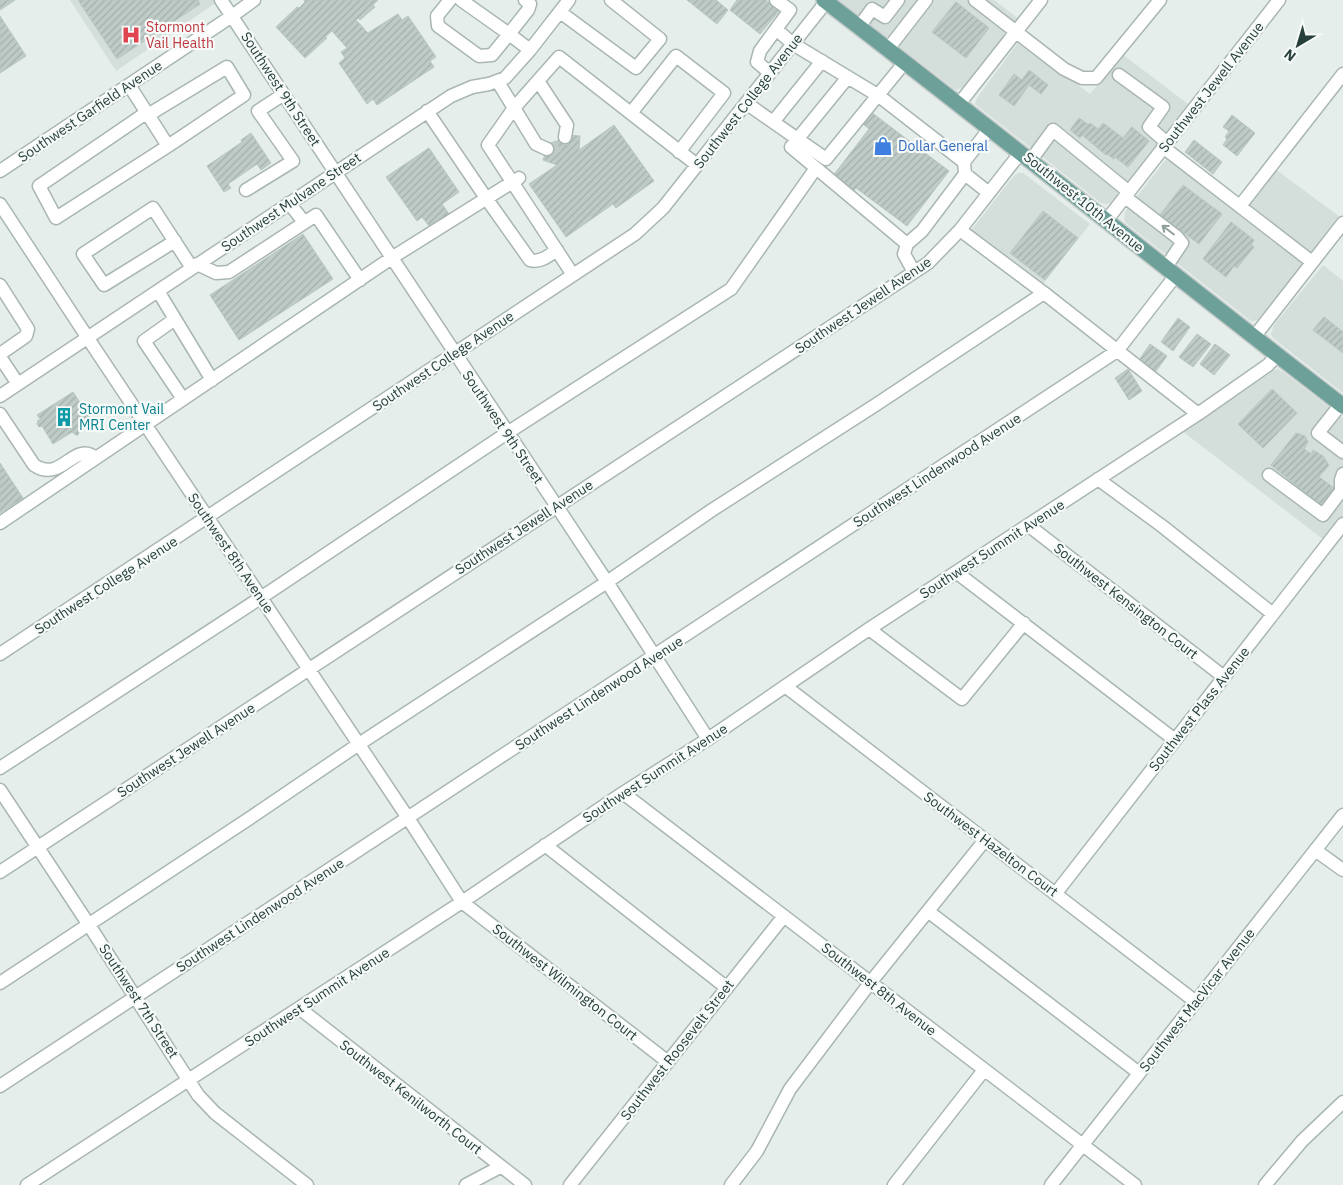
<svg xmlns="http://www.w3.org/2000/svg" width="1343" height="1185" viewBox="0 0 1343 1185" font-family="'IBM Plex Sans',sans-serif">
  <defs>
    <pattern id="building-hatch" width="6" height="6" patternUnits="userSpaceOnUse" patternTransform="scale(1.25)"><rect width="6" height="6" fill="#becbc7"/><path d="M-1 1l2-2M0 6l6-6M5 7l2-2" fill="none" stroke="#a3afac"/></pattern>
  </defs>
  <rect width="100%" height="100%" fill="#e6eeeb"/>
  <path fill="#d4deda" d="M70,0H220L116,71Z
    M839,0H994L1019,19L966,86L956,90Z
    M1020,40L1090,94L1122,54L1188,104L1112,202L1107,204L1101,203L975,104L977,98Z
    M1174,149L1240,200L1267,163L1340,217L1260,320L1251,321L1126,223L1124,219L1125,212Z
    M1018,173H1023L1090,224L1036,293L965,238L1013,177Z
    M1323,265L1343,281V393L1273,338L1271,334L1274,325Z
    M1277,369L1283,372L1343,418V515L1324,540L1182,431L1269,372Z"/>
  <path fill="url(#building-hatch)" stroke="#b8c7c3" d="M0,0H15L0,10Z
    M78,0H198L200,4L117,59Z
    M304,0H378L373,5L375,7L360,20L358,18L356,20L368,33L398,14L402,20L408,16L436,57L430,61L434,67L377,105L373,99L367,104L339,63L345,58L341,52L347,48L332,31L325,37L327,38L305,58L276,27L297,7L299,8L305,2Z
    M687,0H716L728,10L717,24Z
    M737,0H766L779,11L760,34L730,10Z
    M956,2L989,28L966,58L932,32Z
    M0,16L26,56L0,73Z
    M1029,70L1048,85L1041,94L1029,85L1014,106L999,95L1014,74L1022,80Z
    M871,112L949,171L907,226L856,188L852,193L832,177L869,129L862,123Z
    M1232,115L1255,133L1237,156L1223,145L1227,139L1225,137L1229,131L1223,127Z
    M1079,118L1089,125L1090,123L1098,129L1103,123L1123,138L1132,127L1149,141L1128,167L1115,157L1114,159L1107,154L1106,155L1082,135L1080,138L1070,130Z
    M614,125L654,181L616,208L613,204L566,237L529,184L557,165L543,160L547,149L557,141L568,135L580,136L579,150Z
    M251,133L271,163L261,170L257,164L228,184L231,188L224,192L207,166L242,142L241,140Z
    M1194,140L1222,162L1213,174L1185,152Z
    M429,148L459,192L442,204L449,214L430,227L422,217L417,221L386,177Z
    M1183,185L1222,214L1199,244L1160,215Z
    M1043,211L1078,238L1045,280L1010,253Z
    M1231,222L1254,240L1251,245L1254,247L1237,268L1234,266L1226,277L1203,259Z
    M303,234L333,279L239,340L210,295Z
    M1324,317L1343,332V353L1313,330Z
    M1178,318L1190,327L1173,351L1161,342Z
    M1197,334L1211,344L1193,367L1179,357Z
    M1150,344L1167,356L1153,375L1137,363Z
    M1215,344L1230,355L1214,375L1200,364Z
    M1128,369L1142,391L1129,400L1115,378Z
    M1272,389L1297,413L1263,448L1238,424Z
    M73,392L91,419L78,428L79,432L78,435H76L72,432L53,444L42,426L39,427L37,424L38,420H41L37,415Z
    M1296,433L1305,436L1308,442L1304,449L1311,454L1313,450L1323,456L1329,465L1319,477L1334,488L1321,505L1271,465Z
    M0,463L23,498L0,513Z"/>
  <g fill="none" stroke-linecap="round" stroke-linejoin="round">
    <path stroke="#c0cbc8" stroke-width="12" stroke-dasharray="12 6" stroke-linecap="butt" d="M547,149C555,148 563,146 565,137"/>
    <g stroke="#a9b6b3" stroke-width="15">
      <path id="minor" d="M221,0L607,582L708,739
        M450,0L437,16L438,26L479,56L492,55L509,34L530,50
        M461,0L509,34L528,10L530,4L525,0
        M975,0L1064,69L1082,78H1096L1160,0
        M560,12L636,68L660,39L611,0
        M859,27L872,9L885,17L898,0
        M776,29L793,44L879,96L964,162L965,174L922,231L907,244L904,254L914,272
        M888,49L926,0
        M770,73L757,62L760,51L790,10L776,0
        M1119,75L1163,107L1149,127L1167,143
        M848,77L791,147L907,244
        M538,81L567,125L565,137
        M498,82L514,108L559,57L697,165
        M129,85L168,146L56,218L39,186L146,113
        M746,103L826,159L905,62
        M959,104L1041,0
        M427,111L486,198L530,260C540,263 548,256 557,250
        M631,113L676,56L724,93L679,152
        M148,115L227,67L244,95L168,146
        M773,122L822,61
        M1163,147L1312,262
        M547,149L536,144L514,108L488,145L573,275
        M1031,160L1053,130L1129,192
        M964,162L990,128
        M0,171L232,16L254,0
        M965,174L989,193
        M246,190L293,161L258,111L284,94
        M1125,197L1177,237L1182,243L1166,267
        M289,203L304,222
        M0,204L97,352L408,818L462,902L668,1062
        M1240,206L1343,74
        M1106,221L1279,0
        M960,230L1044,293L1198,414
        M175,241L104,285L83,254L153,208C166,228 179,248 192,268
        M197,264L216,273L229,272L316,215L360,280
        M0,285L28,329L26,336L0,354
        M158,291L212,380
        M175,319L144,341L183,399
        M1254,337L1343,223
        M0,357L18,384
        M0,396L451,96L472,87L489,84L505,78L530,50L569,0
        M1341,404L1318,433L1343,452
        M0,414L34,465C62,484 73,440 96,458
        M1269,475L1323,515L1341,491V480L1343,474
        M1098,479L1162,526L1273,614
        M0,523L393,257L519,178
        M1028,525L1224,677
        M956,572L1175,740
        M869,629L962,699L1024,623
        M0,654L635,234L663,208L826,2
        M785,686L1196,1002
        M0,768L271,591L507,433L731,289L816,168
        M0,790L89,925L198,1095L215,1113L307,1185
        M623,793L1135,1185
        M545,845L727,988
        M1315,850L1343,870
        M0,872L928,263L960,230L1021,152
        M1056,893L1343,524
        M929,912L1139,1073
        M0,983L247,820L359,744L607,582L712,510L877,404L1044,293
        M299,1008L525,1185
        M0,1086L1117,351L1176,275
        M27,1185L462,902L623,793L708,739L869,629L1198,414L1268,365L1277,355
        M466,1185L500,1167
        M570,1185L784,916
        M731,1185L757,1151L790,1089L870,983L985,840
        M894,1185L984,1070
        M1051,1185L1343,815
        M1265,1185L1302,1141L1343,1102"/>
    </g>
    <g stroke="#c2c9c8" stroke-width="18">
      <path id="major" d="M824,0C998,133 1169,272 1343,406"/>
    </g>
    <use href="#minor" stroke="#fff" stroke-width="12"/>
    <use href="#major" stroke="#6da099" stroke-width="15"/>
  </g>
  <defs><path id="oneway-shaft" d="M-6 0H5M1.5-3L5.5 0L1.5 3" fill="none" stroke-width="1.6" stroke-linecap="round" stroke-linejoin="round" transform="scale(1.25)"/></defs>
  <use stroke="#929f9d" href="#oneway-shaft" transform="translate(1168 230) rotate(-143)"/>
  <defs>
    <g id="hospital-bare" transform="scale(1.5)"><path d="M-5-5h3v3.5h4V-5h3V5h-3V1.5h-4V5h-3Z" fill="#e0444e" stroke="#f6faf9" stroke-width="2.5" paint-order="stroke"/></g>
    <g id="shop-bare" transform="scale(1.5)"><path d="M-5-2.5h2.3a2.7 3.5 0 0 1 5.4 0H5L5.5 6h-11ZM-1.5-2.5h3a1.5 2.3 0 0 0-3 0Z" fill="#3f7fe0" stroke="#f6faf9" stroke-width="2.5" paint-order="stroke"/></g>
    <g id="building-bare" transform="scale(1.5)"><path d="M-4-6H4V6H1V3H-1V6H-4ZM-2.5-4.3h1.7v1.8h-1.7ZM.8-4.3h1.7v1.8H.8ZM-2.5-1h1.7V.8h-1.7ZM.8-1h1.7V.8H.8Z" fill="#0f9aa8" stroke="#f6faf9" stroke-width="2.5" paint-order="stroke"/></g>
  </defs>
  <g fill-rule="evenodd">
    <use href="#hospital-bare" x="131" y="35"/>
    <use href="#shop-bare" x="883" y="146"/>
    <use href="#building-bare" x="64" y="417"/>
  </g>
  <g text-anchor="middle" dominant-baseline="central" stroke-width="4.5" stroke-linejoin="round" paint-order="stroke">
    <g font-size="14" fill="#be3a42" stroke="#f6faf9" text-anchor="start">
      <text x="146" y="27">Stormont<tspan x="146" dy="16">Vail Health</tspan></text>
    </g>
    <g font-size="14" fill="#263f3b" stroke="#f6faf9">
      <text transform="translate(1211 87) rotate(-52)">Southwest Jewell Avenue</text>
      <text transform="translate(281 89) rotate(57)">Southwest 9th Street</text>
      <text transform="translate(748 101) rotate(-52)">Southwest College Avenue</text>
      <text transform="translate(90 111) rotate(-34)">Southwest Garfield Avenue</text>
      <text transform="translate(291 202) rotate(-34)">Southwest Mulvane Street</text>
      <text transform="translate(1084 202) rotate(39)">Southwest 10th Avenue</text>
      <text transform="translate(863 305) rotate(-34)">Southwest Jewell Avenue</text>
      <text transform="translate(443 361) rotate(-34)">Southwest College Avenue</text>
      <text transform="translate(503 427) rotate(56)">Southwest 9th Street</text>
      <text transform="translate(937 470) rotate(-33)">Southwest Lindenwood Avenue</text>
      <text transform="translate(524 527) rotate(-33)">Southwest Jewell Avenue</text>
      <text transform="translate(992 549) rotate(-33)">Southwest Summit Avenue</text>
      <text transform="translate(231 553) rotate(56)">Southwest 8th Avenue</text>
      <text transform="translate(106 585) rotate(-33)">Southwest College Avenue</text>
      <text transform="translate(1126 601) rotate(38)">Southwest Kensington Court</text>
      <text transform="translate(599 693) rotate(-33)">Southwest Lindenwood Avenue</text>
      <text transform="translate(1199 709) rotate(-52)">Southwest Plass Avenue</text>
      <text transform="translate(186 750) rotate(-33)">Southwest Jewell Avenue</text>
      <text transform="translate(655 773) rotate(-33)">Southwest Summit Avenue</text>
      <text transform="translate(991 844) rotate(37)">Southwest Hazelton Court</text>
      <text transform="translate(260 915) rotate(-33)">Southwest Lindenwood Avenue</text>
      <text transform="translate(565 982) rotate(38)">Southwest Wilmington Court</text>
      <text transform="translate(879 989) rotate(38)">Southwest 8th Avenue</text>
      <text transform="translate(317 997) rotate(-33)">Southwest Summit Avenue</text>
      <text transform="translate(1197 1000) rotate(-52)">Southwest MacVicar Avenue</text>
      <text transform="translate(139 1001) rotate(57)">Southwest 7th Street</text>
      <text transform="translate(677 1050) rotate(-52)">Southwest Roosevelt Street</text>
      <text transform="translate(411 1097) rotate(38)">Southwest Kenilworth Court</text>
    </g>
    <g font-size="14" fill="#366cbe" stroke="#f6faf9" text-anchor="start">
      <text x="898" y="146">Dollar General</text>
    </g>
    <g font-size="14" fill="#0d838f" stroke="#f6faf9" text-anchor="start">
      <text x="79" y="409">Stormont Vail<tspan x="79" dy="16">MRI Center</tspan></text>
    </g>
  </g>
  <g transform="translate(1298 45) rotate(218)" stroke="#f6faf9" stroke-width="4" paint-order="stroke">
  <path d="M0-4L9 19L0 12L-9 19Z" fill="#263f3b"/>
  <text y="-8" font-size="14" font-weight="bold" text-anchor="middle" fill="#263f3b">N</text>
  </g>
</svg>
